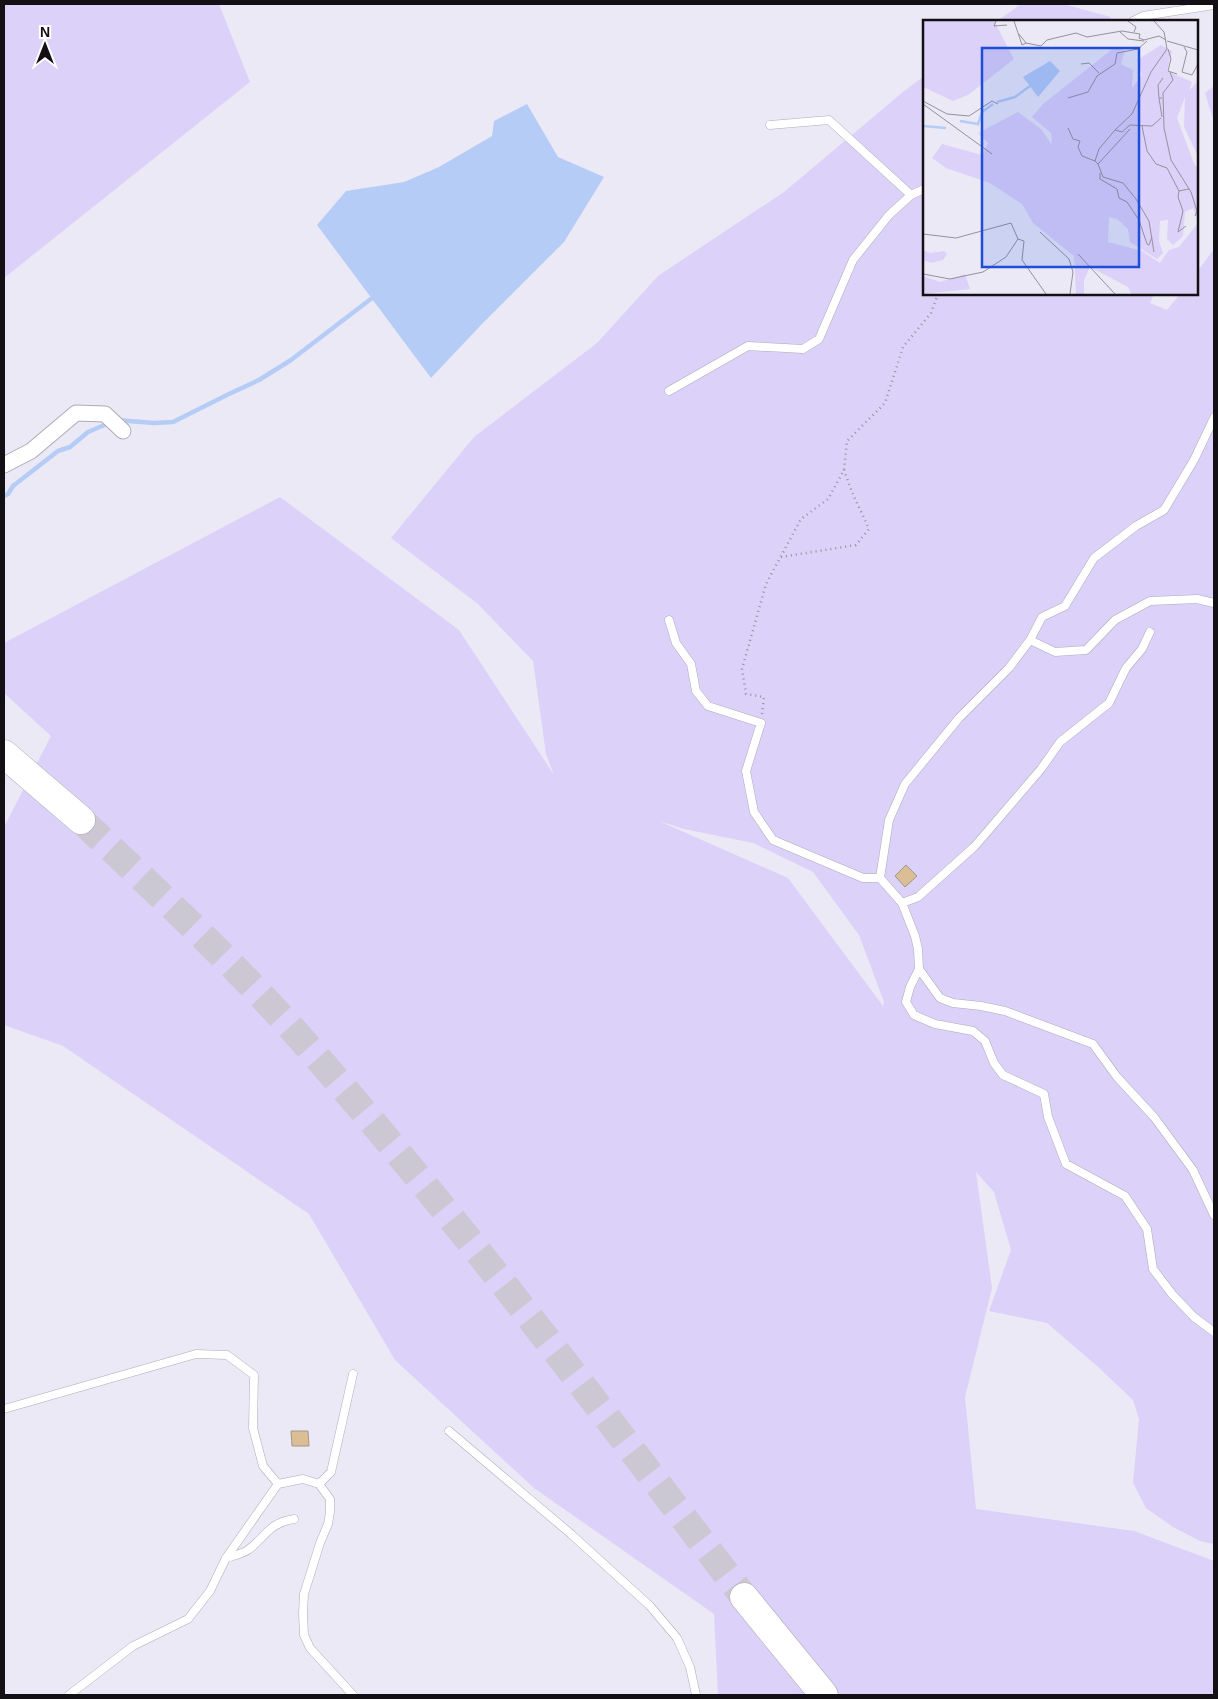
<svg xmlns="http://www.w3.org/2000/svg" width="1218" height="1699" viewBox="0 0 1218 1699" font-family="Helvetica,sans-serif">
  <rect width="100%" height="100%" fill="#ece9f6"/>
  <path fill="#dcd1f8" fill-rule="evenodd" d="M4,4H219L250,82L4,278Z
    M1021,4H1063L1111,17L1109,21H997Z
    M924,76V294H1154L1150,303L1167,310L1180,294H1197V272L1214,249V1544L1200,1541L1173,1527L1146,1508L1133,1483L1139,1419L1133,1400L1097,1366L1047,1323L989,1311L1011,1250L994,1192L976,1172L992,1288L965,1397L976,1509L1134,1531L1214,1561V1695H718L714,1614L534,1488L395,1360L309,1214L63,1046L4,1025V827L51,736L4,693V643L280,497L459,630L554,775L546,754L533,661L478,604L391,538L474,437L597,343L658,276L784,192L903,92ZM659,821L684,829L753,843L813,872L859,935L884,1002L883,1006L788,878Z
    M1214,86V122L1205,93Z"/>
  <path fill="#b5ccf6" d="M527,104L558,157L604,177L564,242L481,325L431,378L317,225L346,191L404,182L439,167L492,136L494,121Z"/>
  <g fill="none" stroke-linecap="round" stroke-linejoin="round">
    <path stroke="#b5ccf6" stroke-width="4.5" d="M116,420L154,423L173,422L229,394L259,380L291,360L376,295
      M4,496L8,494L13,486L58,451L70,447L88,432L109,423"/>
  </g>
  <path fill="#dcbe95" stroke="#a0988d" d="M906,865L917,876L905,887L895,876Z
    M291,1431H308L309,1446H292Z"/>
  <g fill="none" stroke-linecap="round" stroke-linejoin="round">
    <path stroke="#cbc8d4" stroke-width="28" stroke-dasharray="28 14" stroke-linecap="butt" d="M81,820C157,892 234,963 303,1041C459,1219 600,1409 744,1597"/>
    <g stroke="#aeabb7" stroke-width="9">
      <path id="lane" d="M1133,21L1143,16L1214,5
        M770,125L829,120L911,195
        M669,391L748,346L803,349L819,339L853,260L889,215L911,195L924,189
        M1214,418L1194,460L1164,510L1136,526L1094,558L1065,606L1042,617L1030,640L1055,652L1086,650L1115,620L1150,601L1197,599L1214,603
        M669,620L676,643L691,664L696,691L708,706L761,723L746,771L754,812L773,840L863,878H880
        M1030,640L1009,668L959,718L905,784L889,820L880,878L902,903L918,897L975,846L1041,769L1060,742L1109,703L1126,668L1142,649L1150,632
        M902,903L915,936L918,949L919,969L940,998L953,1003L981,1006L1005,1011L1093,1044L1117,1077L1154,1117L1193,1170L1214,1215
        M919,969L910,987L906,1002L914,1015L935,1024L973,1031L985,1041L994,1063L1003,1075L1044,1094L1048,1117L1066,1164L1125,1196L1147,1229L1153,1269L1172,1294L1194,1317L1214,1332
        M4,1409L196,1354L227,1355L254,1375L253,1428L263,1466L278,1484L226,1558L210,1591L188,1619L133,1646L69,1695
        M449,1431L571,1534L650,1606L677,1638L690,1667L696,1695
        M278,1484L303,1479L319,1484L330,1499V1512L328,1524L320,1543L304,1594L303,1613L304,1635L310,1648L353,1695
        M319,1484L331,1472L353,1374
        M226,1558C233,1556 242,1554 248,1550C266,1537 268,1523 294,1519"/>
    </g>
    <g stroke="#aeabb7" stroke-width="17">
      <path id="street" d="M4,465L31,451L76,413L105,414L123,431"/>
    </g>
    <g stroke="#aeabb7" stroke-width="29">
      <path id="highway" d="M4,754L81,820
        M744,1597L824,1695"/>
    </g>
    <path stroke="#96949e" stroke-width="2.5" stroke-dasharray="1 4" stroke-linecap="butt" d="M781,557L856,545L869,529L852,492L844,470
      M762,714L764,697L746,694L742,669L766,584L801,519L828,499L844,470L847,441L885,403L903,347L931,313L938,294"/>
    <use href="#lane" stroke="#fff" stroke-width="8"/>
    <use href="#street" stroke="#fff" stroke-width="15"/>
    <use href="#highway" stroke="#fff" stroke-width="28"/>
  </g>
  <g transform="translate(923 20)">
    <rect width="275" height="275" fill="#ece9f6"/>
    <path d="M0,1H71L91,39L45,75L30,81L0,67ZM238,25L249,31L244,51L269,62L266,71L275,61V136L261,107L262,77L254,98L272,146H275V201L270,188L262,192L260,216L250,225L244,219L245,200L237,201L236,221L240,233L234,239L207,222L205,209L194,199L186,197L185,222L219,231L237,243L246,230L256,227L275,203V274H208L205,267L167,247L161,260V274H153L151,236L110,203L99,184L67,163L23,148L9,138L19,124L59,135L65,123L55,113L95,92L118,109L129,125L128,113L109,97L120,84L192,27L202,30L198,44L210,50L209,68L219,55L214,40ZM0,230L7,233L21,231L24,234L20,240L8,243L0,240ZM42,254L47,269L0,274V256L17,262Z" fill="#dcd1f8"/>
    <path d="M127,41L137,51L115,77L100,57Z" fill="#b5ccf6"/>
    <path fill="none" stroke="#b5ccf6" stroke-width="2.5" d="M74,82L92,77L107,66M37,101L55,104L59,92L70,84M0,106L23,108"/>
    <path fill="none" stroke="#95929c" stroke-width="1" d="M73,1L71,6L84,5M91,1L99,25L103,23L96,14M205,1L213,7L211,12M231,1L241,12L244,29L228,52L209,94L192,110L199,112L207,105L229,106L238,98M197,12L205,19L221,21M244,21L275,30M103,23L118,26L124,20L153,13L164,17L199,11L217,14L216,18L221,20L236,16L243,20M261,27L264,32L259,52L269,55L275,44M245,29L248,39L245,51L254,54M158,44L166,43L176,53M247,52L250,60L240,73L241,108L248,140L268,172L274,191L272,196M145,78L165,72L174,56L192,44L194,33L215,29L224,21M236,78L239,97M239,78H236L235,65L240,58M0,81L24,94L46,96L69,81L75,84M0,84L69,134M219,106L224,131L233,144L244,148L256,171M145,108L150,119L157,121L155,127L159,136L172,141M192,110L176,129L172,141L175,144L207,109M175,144L180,157L200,163L213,179L226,201L231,232M177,153V159L194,169L196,178L204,182L216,200L224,224L226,225L229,217M263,206L255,212L260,191L255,177L256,171L266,169M117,212L146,239L150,252L147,274M0,214L33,218L88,203L95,219L83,237L60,252L27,259L0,254M95,219L101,221L99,240L123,274M155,234L192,274"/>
    <path fill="#1d4ed8" fill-opacity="0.15" stroke="#1d4ed8" stroke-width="2.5" d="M59,28H216V247H59Z"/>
    <rect width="275" height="275" fill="none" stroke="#121015" stroke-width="2.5"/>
  </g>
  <rect width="1218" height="1699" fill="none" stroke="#121015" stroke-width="10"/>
  <g transform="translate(45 45)" stroke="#ffffff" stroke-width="4" paint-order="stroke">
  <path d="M0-4L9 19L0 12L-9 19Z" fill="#121015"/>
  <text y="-8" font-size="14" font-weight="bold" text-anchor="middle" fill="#121015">N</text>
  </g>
</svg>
